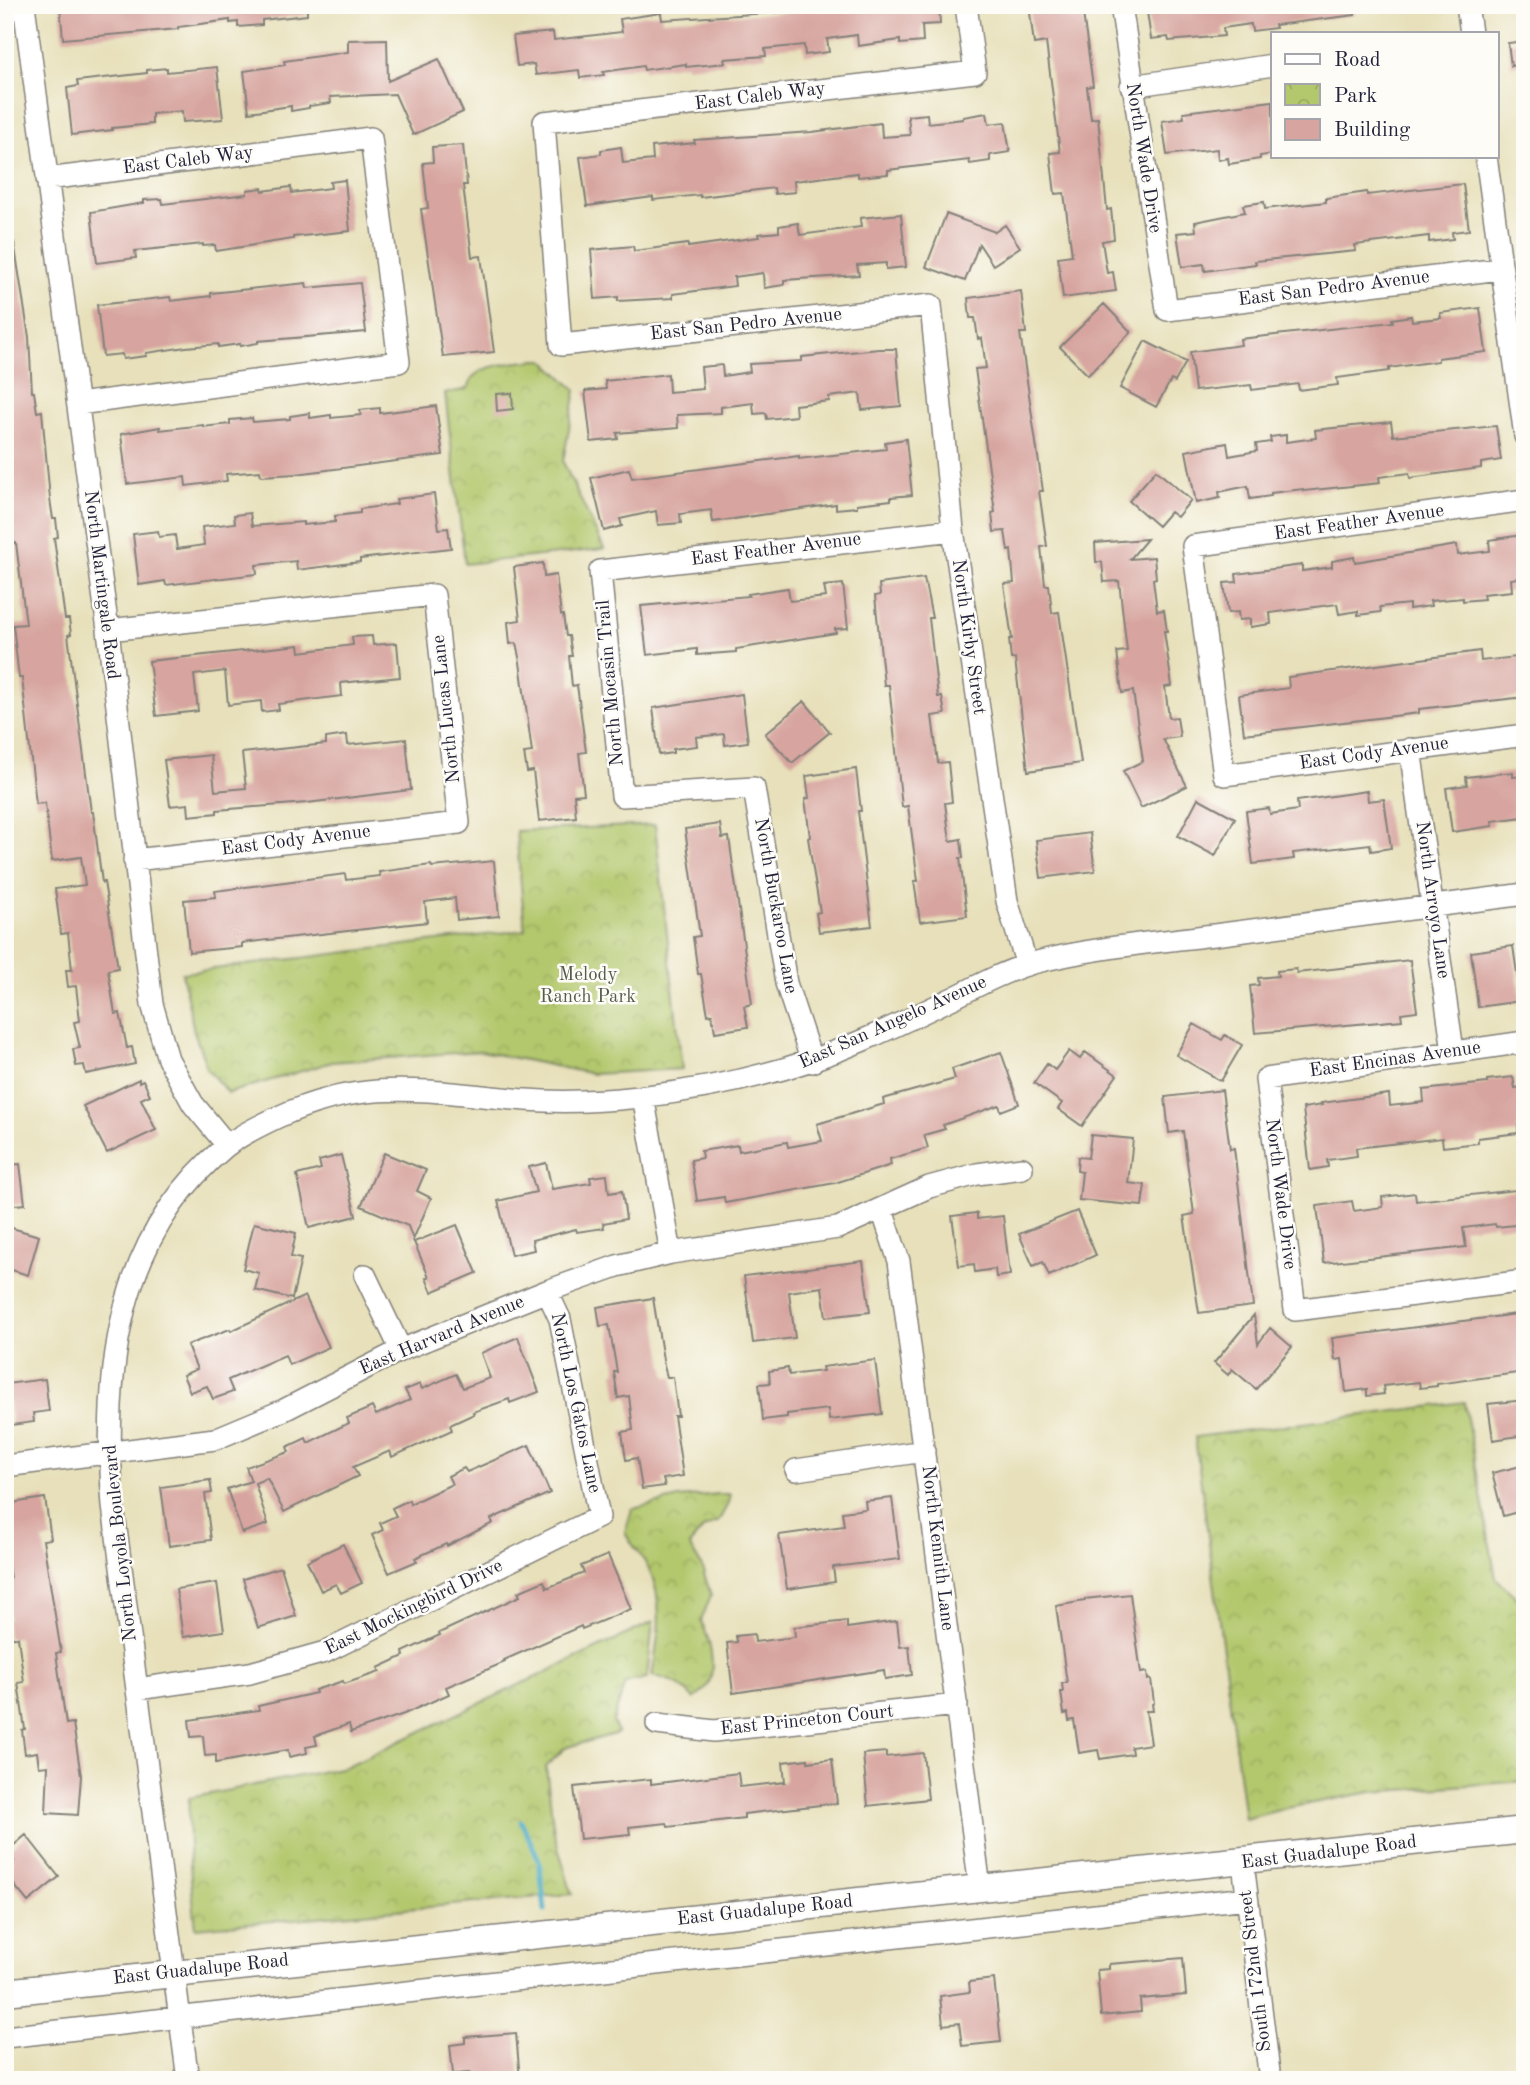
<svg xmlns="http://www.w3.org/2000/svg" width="1530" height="2085" viewBox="0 0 1530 2085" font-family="'Old Standard TT',serif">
  <defs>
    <pattern id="park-crowns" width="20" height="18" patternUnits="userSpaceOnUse" patternTransform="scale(1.75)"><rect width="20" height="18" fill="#b3c86d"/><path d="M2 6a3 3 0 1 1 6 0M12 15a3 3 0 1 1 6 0" fill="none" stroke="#9aac5f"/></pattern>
  </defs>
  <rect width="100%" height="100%" fill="#fdfcf7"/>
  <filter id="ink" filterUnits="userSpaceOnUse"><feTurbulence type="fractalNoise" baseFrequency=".0143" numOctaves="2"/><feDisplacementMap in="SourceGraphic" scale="14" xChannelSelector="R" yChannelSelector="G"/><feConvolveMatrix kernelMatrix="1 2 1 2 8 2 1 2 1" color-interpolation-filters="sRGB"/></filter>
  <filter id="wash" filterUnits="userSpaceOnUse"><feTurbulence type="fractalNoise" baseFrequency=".00686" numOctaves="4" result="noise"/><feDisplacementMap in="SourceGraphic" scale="28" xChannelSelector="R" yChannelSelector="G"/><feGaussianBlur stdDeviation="1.57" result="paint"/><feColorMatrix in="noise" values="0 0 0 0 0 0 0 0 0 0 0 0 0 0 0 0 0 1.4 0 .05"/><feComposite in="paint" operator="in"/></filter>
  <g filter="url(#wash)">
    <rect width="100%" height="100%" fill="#e7e0ba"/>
    <path fill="url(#park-crowns)" stroke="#6a7554" stroke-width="2" d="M536,360H544L576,390L563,462L604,549L465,564L445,393L464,390L469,387C471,363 518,363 536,360Z
      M655,825L682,1069L593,1074L481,1051L332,1062L228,1093L207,1069L194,1031L182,973L525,930L516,831Z
      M1464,1402L1496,1578L1525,1606V1781L1371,1792L1287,1808L1245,1819L1195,1437Z
      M718,1494H730L728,1504L718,1522L704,1528L689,1545L701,1565L711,1595L701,1621C710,1639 717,1670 707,1687C704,1692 699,1695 694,1699C681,1685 671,1679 652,1676C658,1642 665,1603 649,1569C643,1557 632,1545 625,1533L632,1509L679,1498Z
      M653,1622L647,1678L625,1683L613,1722L618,1733L565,1748L546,1767L554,1833L572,1894L196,1928C191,1884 187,1842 189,1798L345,1767Z"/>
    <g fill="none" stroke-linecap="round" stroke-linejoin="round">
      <path stroke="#45aac5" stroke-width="5" d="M521,1821L539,1860L545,1910"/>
    </g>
    <g id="blocks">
      <path fill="#d7a49f" d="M60,5H307V15L262,20V25L238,27V22L230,23V20L178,27V29L63,39Z
        M783,5H824V10L858,5H939L940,24L922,25L923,42L900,44V40L858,46L857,35L827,39L829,52L805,55L804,45L765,49L766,56L724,59L725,63L686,67V64L644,70L643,66L603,72L604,75L580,78L579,70L536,75L534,64L517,66L513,36L553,32L554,40L622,32L620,19L661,13L662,20L784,12Z
        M1029,5H1076L1077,14L1083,13L1093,86L1087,87L1091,119L1098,118L1107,210L1111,209L1114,239L1102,241L1107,273L1113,272L1116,291L1063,298L1058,257L1072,255L1064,193L1055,194L1050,153L1060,152L1046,42L1034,44Z
        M1146,5H1355V15L1275,25L1276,28L1252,31L1251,24L1223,28L1224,36L1169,41L1168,37L1151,39Z
        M387,39L388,81L439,59L463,112L413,135L395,94L330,97L331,103L309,106V108L291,111V106L249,112L244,71L285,65L284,61L348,52V40Z
        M1525,41V64L1511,66L1508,43Z
        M217,67L223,119L183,122L182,111L152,114V124L112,128V130L72,135L67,88L78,86L77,81L147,73V70L167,68V72Z
        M1273,101V154L1260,156V159L1229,164L1228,158L1218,160L1217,149L1167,155L1162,121L1184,118L1183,112Z
        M987,113L989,124L1005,122L1010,152L990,155V161L970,164L969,160L888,170V174L858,177V173L794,181L795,192L775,194L774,188L700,197V195L653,200V197L587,206L580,157L601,154V150L621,147L623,163L653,160L652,147L695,143L694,140L812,132L881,123L882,137L910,135L908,116L927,114L928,123L963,119V117Z
        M463,145L467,185H463L472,257L481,256L494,352L443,357L421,209L428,208L423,163L433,162L432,147Z
        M345,180L350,231L293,237V239L216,251L215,245L203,246V244L135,251L136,258L97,263L91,212L144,203V200L162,199L163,204L247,194V190L262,188L263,191L291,187L292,193L331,188L330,182Z
        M1463,184L1469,230L1452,232L1453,239L1429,242V236L1355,245L1356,251L1255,261L1256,264L1233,267L1205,271L1204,264L1182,267L1177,233L1196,231L1195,222L1245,212L1243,205L1264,202L1265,209L1326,202V198L1367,192V195Z
        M901,214L906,267L886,269V263L857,265L859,275L784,280V285L764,288L763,273L734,277L735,286L673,294V298L618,301V297L595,299L591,250L633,246L634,251L688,244V247L759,237L758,234L779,232V226L798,223L800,235L861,227L860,218Z
        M946,214L995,232L1005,225L1020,247L993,265L979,244L965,281L926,267Z
        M5,242H14L29,337L32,392H34L37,412L42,411L50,499L53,519H56L58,537L54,538L65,619H69L71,634L68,635L91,812H93L102,883L104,882L118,968L108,970L115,1014L120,1013L127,1048L132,1047L135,1064L86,1074L84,1065L76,1066L73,1049L80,1048L74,1022L80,1021L76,986L68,987L66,970H72L68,933L61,934L55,889L85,885L81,857L52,861L45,803L36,804L22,678H19L13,625L26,624L16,543L5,544Z
        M306,283L307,288L360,283L366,332L258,341V343L240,346V344L218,347V344L186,347L146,353V356L123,359L122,354L103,356L97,305L170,297L171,301L211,296V293Z
        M1021,291L1026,333H1020L1043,491H1039L1047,546L1041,547L1045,585H1049L1052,613L1059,612L1081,763L1028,771L1015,659H1011L1009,639H1012L1004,584L1014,583L1011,550L1008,551L1005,531L994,532L992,513L995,512L975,369L986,368L982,338L978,339L975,318H970L968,298Z
        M1104,304L1131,332L1088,375L1060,347Z
        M1480,308L1486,352L1438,358V361L1389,368V371L1337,378L1338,385L1299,390L1298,384L1252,390L1251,385L1195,391L1190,352L1241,345L1240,339L1393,322L1392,319L1411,316L1412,321L1441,318L1440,313Z
        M1145,341L1186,362L1175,382L1171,380L1156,407L1120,388Z
        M879,349H896L901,406L862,410L860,393L829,397V401L795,405L796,416L767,419L766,413L754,414L753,403L721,407V413L677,415L678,428L617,433L618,439L591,442L585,391L606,389L605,381L668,374L669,392L703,389L701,367L722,365L723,376L750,372L749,364L802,361V357Z
        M512,393L513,409L497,411L496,394Z
        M436,406L443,455L296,474L261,476L260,471L226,474L227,481L186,486L185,477L127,484L121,434L160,427V430L203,425V427L230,424V420L252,418L253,422L290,419V416L310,413V418L331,415V418L361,415L360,410L380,408V413Z
        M1391,422L1393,436L1496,426L1501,460L1481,463V468L1410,478L1409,473L1379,477L1380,483L1304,491L1303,489L1271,493V496L1250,499L1248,486L1219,492L1220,498L1196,503L1186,451L1227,443L1229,456L1257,451L1256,444L1271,442L1270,437L1286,435V442L1316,438L1315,430Z
        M906,439L912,495L891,497V500L857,504V507L836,509V504L713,522L711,510L680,514L681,523L658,525L656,511L620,519L622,526L604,531L591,478L629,469L632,478L799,456V459L868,451L886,449L885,442Z
        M1156,470L1191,500L1177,517L1170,512L1158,526L1129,501Z
        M434,494L439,529L448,528L451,548L360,559V562L297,570L296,561L256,565L257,574L166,585L165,581L139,585L133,534L158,531L159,537L175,535L177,549L204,545L202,527L235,523L234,515L250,513L252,526L303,522V525L335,522V516L360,513V509L397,504L396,499Z
        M1522,535L1525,577L1511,579L1512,591L1483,594L1484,599L1463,601V598L1430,601L1431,606L1409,609V604L1380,607L1381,612L1358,615V611L1339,614L1337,604L1270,613L1271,624L1250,627V619L1239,620L1238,612L1228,613L1224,583L1237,582L1236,574L1302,565V571L1332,567V561L1354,557L1355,562L1457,545L1458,555L1490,551L1489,540Z
        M1147,539L1130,559L1154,557L1156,578L1153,579L1157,611L1164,610L1167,631H1164L1172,686L1165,687L1169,718L1177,717L1180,737L1163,739L1187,786L1141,808L1123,771L1143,761L1133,691L1122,693L1117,652L1127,651L1119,581L1104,582L1102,562H1096L1095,543Z
        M543,563L544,577L556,575L561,615H563L566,636H569L572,656H569L572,686L577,685L586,752L579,753L584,794L574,795L576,817L539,821L533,771L527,772L524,753L532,752L520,662L516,643L510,644L508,622L520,620L514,567Z
        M924,578L932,618H929L938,697H942L945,714L932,716L938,763L948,762L952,802L945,803L950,841L961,839L963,858H960L967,916L920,922L914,881H918L908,806L902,807L889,685H884L875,596L880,595L879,584Z
        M843,584L848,628L835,629L836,633L736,649V652L697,655V649L647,655L641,606L749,596L748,594L788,588L790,601L826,597L824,586Z
        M372,636L373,645L397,643L400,677L341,683L342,696L278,704L279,710L262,712L261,701L228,705L225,671L194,675L198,711L156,716L149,661L299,645L300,652L353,645L352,637Z
        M1480,651L1481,661L1525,656V697L1419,709V713L1244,734L1239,695L1289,688L1288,677Z
        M742,694L748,742L725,745L724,734L696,737L697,746L673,749V753L659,755L653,708Z
        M804,701L830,732L792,763L765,734Z
        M347,735L348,745L406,739L411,790L307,803L217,810V813L189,816L188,804L170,806L164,760L211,755L215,791L246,788L242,753L326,744V738Z
        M856,769L861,811H858L872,926L819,932L816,913L820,912L808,838L810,837L805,799L809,798L806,776Z
        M1513,772V777L1525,776L1523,817L1492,821L1493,826L1452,832L1446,788L1467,785L1466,777Z
        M1367,791L1368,801L1384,799L1391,848L1371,851L1370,844L1293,853L1294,859L1253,864L1246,811L1269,808L1270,814L1298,810L1297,801Z
        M1198,798L1235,818L1215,856L1178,836Z
        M720,824L722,838L729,837L752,1004L744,1006L748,1027L715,1032L712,1014L708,1015L701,974H698L693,937L700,936L685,829Z
        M1090,833L1095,871L1041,878L1036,840Z
        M494,861L499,916L457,920L455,898L425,902L427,922L242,943V947L189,952L184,900L216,897L215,891L345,874L346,880L380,876L379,872L431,865L432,867Z
        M1513,946L1521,1001L1478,1007L1471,952Z
        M1410,960L1417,1011L1401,1013L1402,1020L1255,1033L1250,986L1259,985L1258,978L1278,976L1277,971L1296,969L1297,973Z
        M1194,1024L1222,1040L1225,1035L1242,1045L1221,1081L1176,1055Z
        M1069,1051L1080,1059L1085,1052L1117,1075L1082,1126L1058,1109L1062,1103L1034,1083L1047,1064L1055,1070Z
        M1001,1052L1019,1104L1001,1111L999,1105L943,1125L945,1129L924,1135L928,1148L890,1159L891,1165L835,1183L725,1203L724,1197L697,1201L691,1160L702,1158L701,1151L738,1145L739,1151L787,1142L788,1147L822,1141L817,1124L884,1104L883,1099L955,1079L952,1069Z
        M1513,1077L1515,1088L1525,1087V1126H1518V1133L1478,1138V1143L1443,1147L1442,1138L1356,1148L1357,1156L1327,1160L1328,1167L1310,1170L1303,1108L1322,1105L1321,1103L1389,1094L1390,1106L1424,1102L1423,1090L1487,1083V1080Z
        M139,1079V1082L143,1080L150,1095L141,1099L156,1130L107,1153L83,1106Z
        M1222,1090L1230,1149L1234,1148L1253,1306L1199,1313L1184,1216L1194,1214L1183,1131L1169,1133L1165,1097Z
        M1091,1135L1133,1139L1128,1183L1145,1185L1142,1206L1079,1200L1082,1172L1077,1171L1078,1157L1088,1158Z
        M384,1153L426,1170L417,1191L431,1198L413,1240L408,1226L361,1206Z
        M341,1155L356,1216L309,1228L297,1175L321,1169L319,1161Z
        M546,1163L552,1189L591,1183L590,1177L607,1175L609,1193L622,1191L626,1219L603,1223L604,1228L577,1232L576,1229L532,1240L534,1250L511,1255L498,1201L536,1192L529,1167Z
        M20,1164L25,1204L5,1206V1165Z
        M1525,1189V1224L1496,1227L1495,1224L1463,1228L1466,1247L1324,1263L1317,1206L1352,1201L1354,1211L1383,1207L1382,1197L1415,1193L1416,1201Z
        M1077,1211L1096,1255L1049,1276L1043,1262L1033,1266L1019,1234Z
        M977,1213V1219L1003,1216L1010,1275L996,1277L995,1269L975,1272L974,1264L959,1266L952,1216Z
        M254,1223L296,1233L291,1257L301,1259L292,1299L255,1290L259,1273L243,1269Z
        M457,1225L477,1273L432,1292L426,1278L429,1277L414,1242Z
        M5,1226L39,1236L28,1275L5,1268Z
        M863,1261L870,1312L826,1317L822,1287L789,1292L795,1338L753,1343L744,1276Z
        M305,1296L329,1347L289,1365L285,1355L228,1380L233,1392L213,1399L207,1386L190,1392L183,1375L197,1369L187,1345L230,1329L231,1331Z
        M653,1298L664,1366L667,1377H673L678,1416H674L683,1476L663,1479L665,1486L642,1489L637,1458L626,1460L622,1432L633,1430L629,1396L618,1398L614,1372H617L609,1325L600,1326L597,1307Z
        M1525,1313V1372L1437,1384V1386L1420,1388L1419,1382L1383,1386L1384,1394L1367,1396V1389L1346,1392L1342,1359L1335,1360L1332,1338Z
        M1254,1315L1258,1344L1270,1328L1292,1347L1256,1389L1232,1369L1228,1375L1214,1363Z
        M518,1337L539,1392L510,1403L509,1399L473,1412L474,1414L450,1425L452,1430L392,1457L390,1451L353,1467L358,1476L284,1512L267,1478L255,1483L268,1524L242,1533L227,1489L251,1481L246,1467L289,1452L287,1447L306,1438L308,1443L349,1423L347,1418L372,1407L376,1415L410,1400L405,1390L420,1384L422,1389L456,1374L463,1388L490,1378L481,1353Z
        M875,1360L882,1414L829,1420L828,1409L787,1414V1417L763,1420L759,1384L770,1383L769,1371L788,1368L789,1375L823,1371L822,1367Z
        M45,1379L49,1411L33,1413L34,1422L12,1425L6,1384Z
        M1525,1400V1435L1493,1440L1488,1404Z
        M529,1445L550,1493L491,1519L493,1523L447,1546L446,1544L415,1558L417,1561L389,1573L372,1535L383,1530L380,1523L396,1516L392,1508L409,1500L410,1504L452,1484L448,1476L464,1468L467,1472Z
        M1525,1465V1510L1503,1516L1492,1473Z
        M210,1480L212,1493L205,1494L211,1540L169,1546L161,1487Z
        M45,1498L51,1539L43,1540L61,1652L56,1653L66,1724L73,1723L81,1776L78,1815L46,1813L48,1766L39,1767L37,1752L25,1754L22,1730L25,1729L18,1683L24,1682L18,1637L8,1638L6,1620L9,1619L5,1580L10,1579L5,1545V1504Z
        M892,1498L900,1559L833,1567L835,1582L787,1589L779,1535L844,1526L842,1512L866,1509L865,1501Z
        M343,1544L362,1583L341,1593L336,1584L321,1591L307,1561Z
        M608,1555L631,1609L582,1629L581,1626L504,1660L505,1662L446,1687L449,1694L404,1714L351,1732L349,1724L315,1736L317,1745L306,1747L307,1753L289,1757L288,1750L216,1763V1755L205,1756L203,1736L191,1737L189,1720L259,1710L258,1706L316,1693L315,1690L343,1681L344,1684L380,1672L378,1668L404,1656L403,1652L440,1635L439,1633L520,1596L518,1592L544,1581L547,1588L584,1573L581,1566Z
        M281,1567L296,1616L258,1628L243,1579Z
        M217,1583L224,1631L183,1637L176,1589Z
        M1130,1594L1141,1673L1147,1672L1148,1680L1151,1679L1154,1703L1152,1704L1153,1711H1146L1151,1744L1131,1747L1132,1754L1100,1759L1098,1750L1079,1753L1074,1720L1069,1721L1068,1713L1064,1714L1061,1692H1063L1062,1683H1067L1056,1606L1085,1601V1599Z
        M847,1621V1628L897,1621L900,1647L909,1646L912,1675L885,1679L884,1670L733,1693L727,1643L737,1642L736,1636L754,1634L755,1642L795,1637L794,1627Z
        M886,1752V1757L923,1753L928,1799L868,1806L863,1754Z
        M808,1759V1762L832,1759L837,1803L744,1814V1818L668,1827L667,1823L629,1827L630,1834L580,1839L574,1787L651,1779V1784L738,1773L740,1787L785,1782L783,1762Z
        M26,1835L59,1877L28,1902L5,1874V1868L14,1861L7,1851Z
        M1183,1958L1186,1995L1140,1999L1141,2012L1101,2016L1097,1970L1109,1969V1964Z
        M994,1979L1001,2042L962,2046L959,2023L943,2025L940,1996L970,1992L969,1982Z
        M516,2033L520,2080H500V2077L471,2080L470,2073L453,2074L450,2045L465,2043V2037Z"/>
    </g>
  </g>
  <g filter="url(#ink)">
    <use href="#blocks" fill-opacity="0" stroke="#84817a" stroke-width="2"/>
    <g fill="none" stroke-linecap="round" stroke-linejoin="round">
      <g stroke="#84817a" stroke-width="24">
        <path id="minor" d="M24,5L108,630L152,1004L168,1059L193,1104L227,1145
          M966,5L975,72L544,122L561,345L931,305L953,530L1007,901L1027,965
          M1121,5L1167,310L1500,269
          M1467,5L1471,33
          M1131,86L1273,65
          M1486,156L1525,436
          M47,179L371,138L399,362L78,404
          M1525,500L1193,546L1224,775L1525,735
          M108,630L434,595L459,823L134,860
          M1410,749L1453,1051
          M1525,1042L1266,1079L1295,1310L1525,1281
          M812,1062L786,983L754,788L622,796L600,571L953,530
          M643,1096L671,1253
          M882,1210L899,1261L980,1888
          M365,1275L401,1350
          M5,1466L215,1439L284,1410L401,1350L547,1291L617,1266L671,1253L838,1228L929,1187L977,1174L1022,1168
          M796,1470L924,1451
          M137,1689L250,1673L325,1652L599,1517L560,1319L547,1291
          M657,1724L714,1731L957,1705
          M1243,1863L1270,2080
          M5,2037L1247,1898
          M188,2080L113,1506C103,1373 115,1239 225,1147C240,1135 261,1125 278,1117C369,1075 433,1093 526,1100C564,1103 602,1101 639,1097C718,1088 794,1071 866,1039C896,1026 924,1012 953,998C979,985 1005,971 1033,963C1095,947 1159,942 1222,934C1323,920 1424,907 1525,894"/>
      </g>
      <g stroke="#84817a" stroke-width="29">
        <path id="major" d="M5,1992C511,1934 1019,1888 1525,1830"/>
      </g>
      <use href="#minor" stroke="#fff" stroke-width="21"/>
      <use href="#major" stroke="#fff" stroke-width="26"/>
    </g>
  </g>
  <g text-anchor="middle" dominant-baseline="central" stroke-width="5" stroke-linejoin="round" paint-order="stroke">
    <g font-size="19" fill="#22223b" stroke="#fdfcf7">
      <text transform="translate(760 97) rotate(-7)">East Caleb Way</text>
      <text transform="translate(1143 158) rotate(81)">North Wade Drive</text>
      <text transform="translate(188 161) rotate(-7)">East Caleb Way</text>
      <text transform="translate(1334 289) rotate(-7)">East San Pedro Avenue</text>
      <text transform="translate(746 325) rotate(-6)">East San Pedro Avenue</text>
      <text transform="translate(1359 523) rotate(-8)">East Feather Avenue</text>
      <text transform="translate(776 550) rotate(-7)">East Feather Avenue</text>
      <text transform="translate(101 585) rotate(83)">North Martingale Road</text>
      <text transform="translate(968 637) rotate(82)">North Kirby Street</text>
      <text transform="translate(611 683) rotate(-95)">North Mocasin Trail</text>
      <text transform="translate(447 709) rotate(-96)">North Lucas Lane</text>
      <text transform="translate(1374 754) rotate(-8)">East Cody Avenue</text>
      <text transform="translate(296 841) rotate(-7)">East Cody Avenue</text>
      <text transform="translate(1432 900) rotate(82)">North Arroyo Lane</text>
      <text transform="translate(775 906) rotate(80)">North Buckaroo Lane</text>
      <text transform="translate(893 1023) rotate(-24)">East San Angelo Avenue</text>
      <text transform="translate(1395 1060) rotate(-8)">East Encinas Avenue</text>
      <text transform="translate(1280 1194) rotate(83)">North Wade Drive</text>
      <text transform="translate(442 1336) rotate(-23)">East Harvard Avenue</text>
      <text transform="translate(575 1403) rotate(78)">North Los Gatos Lane</text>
      <text transform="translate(121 1543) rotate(-96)">North Loyola Boulevard</text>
      <text transform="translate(937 1548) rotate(83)">North Kennith Lane</text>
      <text transform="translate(414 1608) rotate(-26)">East Mockingbird Drive</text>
      <text transform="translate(807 1721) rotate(-6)">East Princeton Court</text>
      <text transform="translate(1329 1853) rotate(-7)">East Guadalupe Road</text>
      <text transform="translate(765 1911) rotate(-6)">East Guadalupe Road</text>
      <text transform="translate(201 1970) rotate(-6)">East Guadalupe Road</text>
      <text transform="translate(1256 1971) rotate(-97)">South 172nd Street</text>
    </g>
    <g font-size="19" fill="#555c4c" stroke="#fdfcf7">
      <text x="588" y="975">Melody<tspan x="588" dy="22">Ranch Park</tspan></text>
    </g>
  </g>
  <rect width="1530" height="2085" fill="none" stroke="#fdfcf7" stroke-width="28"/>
  <rect x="1271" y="32" width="228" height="126" fill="#fdfcf7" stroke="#a5a5ac" stroke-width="2"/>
  <rect x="1285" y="54" width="35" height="10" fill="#ffffff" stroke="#a5a5ac" stroke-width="2"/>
  <text x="1334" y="66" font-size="21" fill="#22223b">Road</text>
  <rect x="1285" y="84" width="35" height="21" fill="url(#park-crowns)" stroke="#a5a5ac" stroke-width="2"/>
  <text x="1334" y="102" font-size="21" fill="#22223b">Park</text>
  <rect x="1285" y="119" width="35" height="21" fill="#d7a49f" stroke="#a5a5ac" stroke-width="2"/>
  <text x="1334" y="136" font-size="21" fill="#22223b">Building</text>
</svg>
